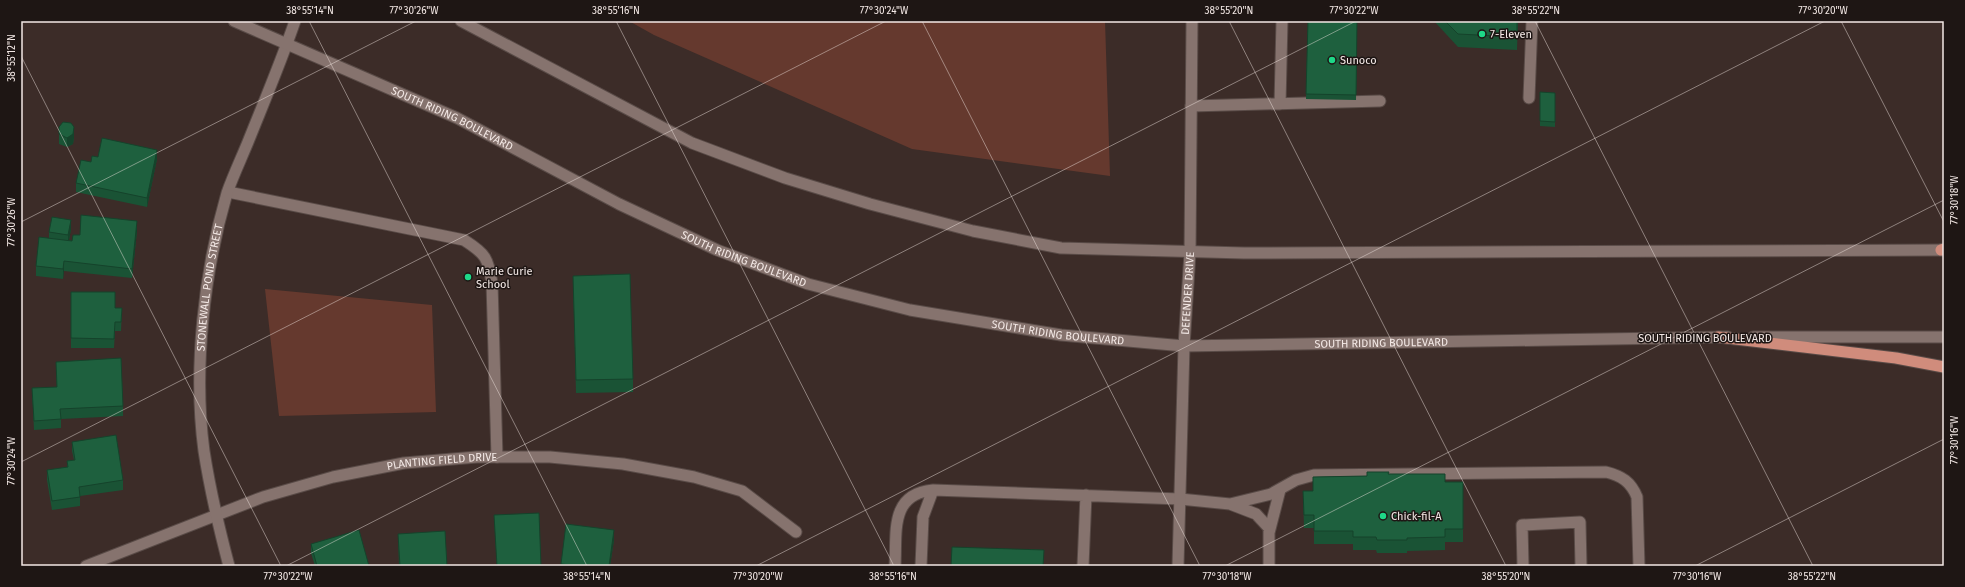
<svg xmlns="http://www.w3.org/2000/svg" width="1965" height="587" viewBox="0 0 1965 587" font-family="'Fira Sans',sans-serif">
  <rect width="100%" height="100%" fill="#3c2c28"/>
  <path fill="#65392e" d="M629,21H1105L1110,176L912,149L654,35Z
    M265,289L432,305L436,412L279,416Z"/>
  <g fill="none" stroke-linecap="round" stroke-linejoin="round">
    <g stroke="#594b47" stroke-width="13">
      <path id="service" d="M1529,98L1532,21
        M1280,104L1282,21
        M1191,106L1380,101
        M228,192L464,240C486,254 488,258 492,283L497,457
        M1230,504L1271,494L1296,480L1314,475L1606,472C1622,476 1631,482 1637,497L1639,566
        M1269,533L1280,490
        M895,566C897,533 889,494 933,490L1180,499L1230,504L1256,514L1269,528V566
        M921,566L923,517L933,490
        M1083,566L1086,495
        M1523,566L1522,525L1580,522L1581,566"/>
    </g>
    <g stroke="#594b47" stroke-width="13">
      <g id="minor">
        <path id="s1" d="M86,566L263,497L333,477L404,463L477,457H550L623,464L694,477L742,491L796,532"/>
        <path id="s2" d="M229,566C219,528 210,490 204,451C193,369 204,272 227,193C233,176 241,159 248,142C264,102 281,62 295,21"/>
        <path id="s3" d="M1178,566L1184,346L1190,253L1192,21"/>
      </g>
    </g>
    <g stroke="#594b47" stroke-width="13">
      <g id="tertiary">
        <path id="s4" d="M234,21L457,118L619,204L717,250L808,284L910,310L1061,335L1184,346L1728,337"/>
        <path d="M461,21L692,143L785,178L870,204L973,231L1061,248L1244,253L1944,250"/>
        <path d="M1753,337H1944"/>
      </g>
    </g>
    <g stroke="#594b47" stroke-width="13">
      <path id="trunk" d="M1941,250L1944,249
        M1718,337L1896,358L1944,367"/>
    </g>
    <use href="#service" stroke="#86736e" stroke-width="11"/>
    <use href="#minor" stroke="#86736e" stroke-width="11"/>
    <use href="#tertiary" stroke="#86736e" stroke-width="11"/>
    <use href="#trunk" stroke="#d08c7c" stroke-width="11"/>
  </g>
  <path fill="#1a5335" d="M1308,21H1357L1356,100L1306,99Z
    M1434,21H1518L1517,50L1458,47Z
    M1540,92L1555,93V127L1540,126Z
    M59,127L74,137L73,144L67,147L59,144Z
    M98,157L157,159L147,207L76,192V183L91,162Z
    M71,229L69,240L72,241L80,235L137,231L132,278L64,271L63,279L36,276V266L49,238V232Z
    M573,276L633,379V392L576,393Z
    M71,292L115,308H122L121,331H115L114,348H71Z
    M56,362L123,406V416L61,419V428L34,430L32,388L57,387Z
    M72,442L123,480V490L80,496V506L52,510L47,480V470L67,467V461L74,460L72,451Z
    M1389,474L1445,482H1463V542H1445V550L1407,551V553H1377L1376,550H1353V544H1314V528H1304L1303,491H1313V477L1367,476Z
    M398,534L447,566H399Z
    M614,540L610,566H561V564Z
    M311,544L369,566H315L311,553Z"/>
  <path fill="#15432b" d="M74,127V137L73,144L67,147V138Z
    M157,150V159L147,207V198Z
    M71,220V229L68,245V235Z
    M137,221V231L132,278V269Z
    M64,261V271L63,279V269Z
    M614,530V540L610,566H609Z"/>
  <path fill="#1e603e" stroke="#15432b" d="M1308,21H1357L1356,95L1306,94Z
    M1445,21H1517V37L1458,34Z
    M1540,92L1555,93V122L1540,121Z
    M63,122L71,123L74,127L73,134L67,138L59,134V127Z
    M102,138L157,150L147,198L76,183L81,160L91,162L92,156L98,157Z
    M81,215L137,221L132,269L64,261L63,269L36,266L39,237L72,241L73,235H80Z
    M52,217L71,220L68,235L49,232Z
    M630,274L633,379L576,380L573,276Z
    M71,292H115V308H122L121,322H115L114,339L71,338Z
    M121,358L123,406L60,409L61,419L34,421L32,388L57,387L56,362Z
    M116,435L123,480L79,487L80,497L52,501L47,470L68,467L67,461L75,460L72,442Z
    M1367,472H1389L1388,474H1445V482H1463V529H1445V537L1407,538V540H1377L1376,537H1353V531H1314V515H1304L1303,491H1313V477L1367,476Z
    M539,513L541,566H497L494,515Z
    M566,524L614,530L609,566H578L561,564Z
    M359,530L369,566H317L311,544Z
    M445,531L447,566H400L398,534Z
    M952,547L1044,550L1043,566H951Z"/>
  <path fill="none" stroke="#f3e8e5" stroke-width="1" stroke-opacity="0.45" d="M309,21L587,566M616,21L894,566M922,21L1200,566M1229,21L1506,566M1535,21L1813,566M1841,21L1944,222M21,56L281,566M21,222L416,21M21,462L886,21M286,566L1356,21M756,566L1825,21M1225,566L1944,200M1695,566L1944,439"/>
  <g fill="#1ed888" stroke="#1e1614" stroke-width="1.5">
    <circle cx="1482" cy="34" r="4"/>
    <circle cx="1332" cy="60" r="4"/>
    <circle cx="468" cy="277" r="4"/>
    <circle cx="1383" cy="516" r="4"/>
  </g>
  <g text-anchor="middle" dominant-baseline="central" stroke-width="3" stroke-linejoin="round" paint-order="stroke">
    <g font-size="11" fill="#f3e8e5" stroke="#1e1614" text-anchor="start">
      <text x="1490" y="34">7-Eleven</text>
      <text x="1340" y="60">Sunoco</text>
      <text x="476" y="271">Marie Curie<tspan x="476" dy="13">School</tspan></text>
      <text x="1391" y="516">Chick-fil-A</text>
    </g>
    <g font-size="11" fill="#f3e8e5" stroke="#1e1614">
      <text stroke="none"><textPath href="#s4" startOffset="239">SOUTH RIDING BOULEVARD</textPath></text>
      <text stroke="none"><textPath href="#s4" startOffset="563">SOUTH RIDING BOULEVARD</textPath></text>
      <text stroke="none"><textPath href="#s2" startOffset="282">STONEWALL POND STREET</textPath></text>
      <text stroke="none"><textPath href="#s3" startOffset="273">DEFENDER DRIVE</textPath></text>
      <text stroke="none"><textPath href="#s4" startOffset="887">SOUTH RIDING BOULEVARD</textPath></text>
      <text x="1705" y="338">SOUTH RIDING BOULEVARD</text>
      <text stroke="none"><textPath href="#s4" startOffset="1211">SOUTH RIDING BOULEVARD</textPath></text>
      <text stroke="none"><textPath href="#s1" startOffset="373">PLANTING FIELD DRIVE</textPath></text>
    </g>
  </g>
  <rect width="1965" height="587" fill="none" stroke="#1e1614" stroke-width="44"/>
  <rect x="22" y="22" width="1921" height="543" fill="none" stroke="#f3e8e5" stroke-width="1.5"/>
  <g font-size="10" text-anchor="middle" fill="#f3e8e5">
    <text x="310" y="14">38°55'14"N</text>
    <text x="414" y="14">77°30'26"W</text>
    <text x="616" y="14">38°55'16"N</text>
    <text x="884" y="14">77°30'24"W</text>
    <text x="1229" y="14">38°55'20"N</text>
    <text x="1354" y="14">77°30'22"W</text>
    <text x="1536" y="14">38°55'22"N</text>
    <text x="1823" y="14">77°30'20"W</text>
    <text transform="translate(11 58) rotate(-90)" y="4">38°55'12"N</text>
    <text transform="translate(1954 200) rotate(-90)" y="4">77°30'18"W</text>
    <text transform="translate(11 222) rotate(-90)" y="4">77°30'26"W</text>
    <text transform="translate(1954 440) rotate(-90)" y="4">77°30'16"W</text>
    <text transform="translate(11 461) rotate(-90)" y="4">77°30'24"W</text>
    <text x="288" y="580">77°30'22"W</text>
    <text x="587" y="580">38°55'14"N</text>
    <text x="758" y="580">77°30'20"W</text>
    <text x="893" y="580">38°55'16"N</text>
    <text x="1227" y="580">77°30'18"W</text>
    <text x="1506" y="580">38°55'20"N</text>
    <text x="1697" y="580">77°30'16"W</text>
    <text x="1812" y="580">38°55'22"N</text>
  </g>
</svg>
